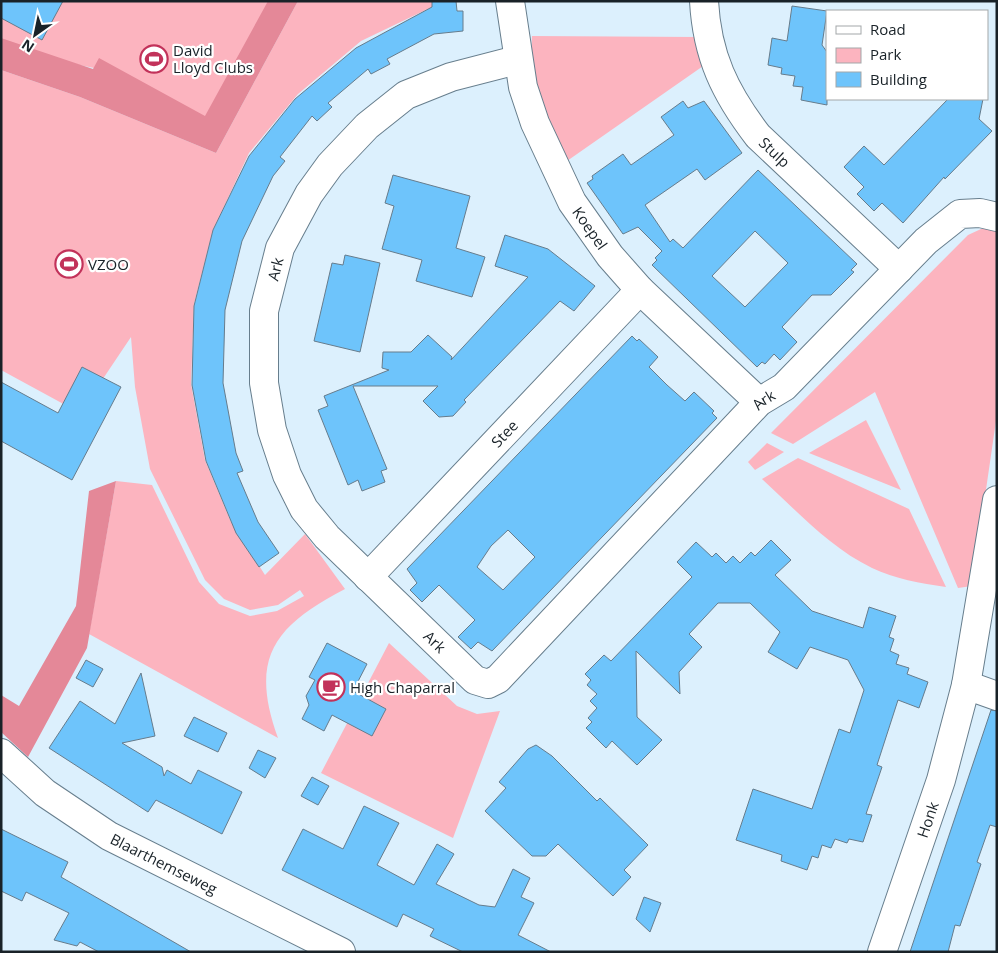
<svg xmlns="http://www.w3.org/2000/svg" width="998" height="953" viewBox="0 0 998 953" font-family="'Open Sans',sans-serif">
  <rect width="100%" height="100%" fill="#dcf0fd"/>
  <path fill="#fcb4bf" d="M1,1H291L217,134L99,69L1,49Z
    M298,1H434V6L361,41L298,94L249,153L213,230L194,304L191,384L205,460L231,522L265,575L305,534L345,589C274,626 249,658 278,738L89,634L116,481L152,485L199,582L219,604L250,616L277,611L304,596L300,590L278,605L250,610L224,599L205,580L150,469L135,387L131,337L80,413L1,370V70L80,97L216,153Z
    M532,36L698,37L706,64L567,161C549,121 529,81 532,36Z
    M981,229H997V414L972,586L958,588L875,392L793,444L771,433L968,235Z
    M866,420L901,490L809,453Z
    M767,443L784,452L755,470L748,462Z
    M798,458L909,509L946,587C920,583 895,579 872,568C829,547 797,511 762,479Z
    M389,643L457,706L477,714L500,711L453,838L321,773Z"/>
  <path fill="#e48898" d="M268,1H298L216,153L80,97L1,70V38L93,69L99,58L205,116Z
    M116,481L87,648L28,757L1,732V695L19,706L76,606L89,491Z"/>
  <path fill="#6ec4fb" stroke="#667c8c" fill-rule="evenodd" d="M1,1H63L42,40L1,18Z
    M432,1H456L457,11H463V31L434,34L387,59L390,64L371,74L368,69L328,103L332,107L317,121L312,116L280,157L285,161L273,176L242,241L225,310L223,383L236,453L243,471L237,473L258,522L279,553L259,567L236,533L206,461L192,385L194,306L213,230L249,156L295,99L356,48L432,7Z
    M792,6L827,11L822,45L827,52V105L801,100L803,87L793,86L795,76L781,74L782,68L768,65L772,38L787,41Z
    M948,99H983L979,119L992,131L945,179L944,177L903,223L882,203L874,211L857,194L864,187L844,167L864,146L884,165Z
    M683,101L688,108L704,101L742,153L705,180L697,169L645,205L670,242L673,239L683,248L758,170L857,264L851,270L854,272L831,295H812L782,327L797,342L780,360L774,354L765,364L762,362L757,367L652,265L657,260L655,258L662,251L638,227L623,234L587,183L593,179L592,176L623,154L631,165L674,135L661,117ZM755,231L788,263L745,307L712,276Z
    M393,175L470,196L456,248L485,257L472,297L416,281L422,260L382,249L394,206L385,203Z
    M505,235L548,249L595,286L574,311L560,301L464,400L466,402L453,416L439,417L423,401L438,386H353L387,469L381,471L385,482L362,491L358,480L348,485L318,410L328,406L324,396L389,370L382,368L383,352H411L428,335L452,357L451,360L528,277L495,266Z
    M345,255L380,263L360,352L314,341L332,263L343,265Z
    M632,336L637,341L639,339L658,357L649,367L667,385L685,401L694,392L714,411L712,413L717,418L492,651L478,642L471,649L458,637L475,620L439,585L422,602L410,590L417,583L407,569ZM508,530L535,557L503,590L477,567L491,546Z
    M82,367L121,387L72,480L1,441V382L58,413Z
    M771,540L791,560L775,575L812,611L863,628L869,607L896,616L889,637L894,639L890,651L899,655L896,664L909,668L907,674L928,682L919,708L898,700L877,765L882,767L866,814L872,815L863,842L849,839L847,843L835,839L831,848L822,845L818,858L812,856L807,870L781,861L782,855L736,840L753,789L812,809L839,729L850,733L864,690L848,660L810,647L797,669L768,652L780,632L750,603H718L689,634L702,647L679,672L680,694L636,651L637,717L662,740L637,765L612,741L606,748L586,728L592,722L588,718L597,708L590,701L597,694L587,685L591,680L585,674L604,655L611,661L692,577L677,562L696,542L712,557L716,553L726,563L733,556L740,563L751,552L755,556Z
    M327,643L367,664L353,691L386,709L372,736L332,715L324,731L302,719L309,705L306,696L315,680L309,677Z
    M86,660L103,669L93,687L76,678Z
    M141,673L155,736L122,743L162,767L164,776L167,770L191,784L198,770L242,792L222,834L156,800L148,812L49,748L80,701L115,724Z
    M991,710L997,711V827L990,825L977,862L981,864L960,926L955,925L948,952H910Z
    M194,717L227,733L218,752L184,736Z
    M536,745L552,756L597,801L600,798L648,845L624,870L631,877L613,896L558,844L546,856H532L485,811L506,788L499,782L528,749Z
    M258,750L276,758L265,778L249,768Z
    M312,777L329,786L318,805L301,796Z
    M364,806L399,823L377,865L414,885L437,844L454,854L436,884L479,905L495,907L513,869L530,878L521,897L534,903L518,935L551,952H463L430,936L434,929L403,914L397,927L282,870L303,829L343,849Z
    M1,829L68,862L61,877L191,952H99L80,942L77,946L54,940L69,913L26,892L22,901L1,891Z
    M644,897L661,903L650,932L636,919Z"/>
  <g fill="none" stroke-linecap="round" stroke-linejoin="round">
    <g stroke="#677e8d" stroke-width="30">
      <g id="minor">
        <path id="s1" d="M510,1L523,87L535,123L572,202L610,256L640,290L759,402"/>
        <path id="s2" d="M704,1C707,56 725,93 758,136L899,269"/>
        <path id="s3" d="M517,60L451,77L406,95L367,126L330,165L309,194L280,248L264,311V383L272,430L287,475L304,509L327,537L475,680L488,684L498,679L759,402L784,387L926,241L960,214L980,213L997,217"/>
        <path id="s4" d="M368,577L640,290"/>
        <path d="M966,685L997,696"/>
        <path id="s5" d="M1,753L45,793L109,836L341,952"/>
        <path id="s6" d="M882,952L941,780L966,685L997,500"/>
      </g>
    </g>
    <use href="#minor" stroke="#fff" stroke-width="28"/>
  </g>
  <defs>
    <g id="stadium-ring" transform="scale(1.4375)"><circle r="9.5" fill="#fff" stroke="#c2325a" stroke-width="1.5"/><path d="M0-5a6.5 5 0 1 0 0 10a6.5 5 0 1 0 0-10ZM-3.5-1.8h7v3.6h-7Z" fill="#c2325a"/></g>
    <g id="cafe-ring" transform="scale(1.4375)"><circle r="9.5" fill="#fff" stroke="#c2325a" stroke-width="1.5"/><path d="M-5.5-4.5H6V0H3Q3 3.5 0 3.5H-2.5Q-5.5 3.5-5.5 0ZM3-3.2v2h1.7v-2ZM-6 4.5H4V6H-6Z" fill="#c2325a"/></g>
  </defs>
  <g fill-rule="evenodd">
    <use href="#stadium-ring" x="154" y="59"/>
    <use href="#stadium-ring" x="69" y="264"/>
    <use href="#cafe-ring" x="331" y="687"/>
  </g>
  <g text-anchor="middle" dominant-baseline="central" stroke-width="4.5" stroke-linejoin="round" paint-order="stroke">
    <g font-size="15" fill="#192228" stroke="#fff" text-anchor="start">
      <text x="173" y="50">David<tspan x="173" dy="17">Lloyd Clubs</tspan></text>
      <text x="88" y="264">VZOO</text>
      <text x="350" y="687">High Chaparral</text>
    </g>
    <g font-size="15" fill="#192228" stroke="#fff">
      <text stroke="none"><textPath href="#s2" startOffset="171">Stulp</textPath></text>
      <text stroke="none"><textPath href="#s1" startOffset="244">Koepel</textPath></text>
      <text transform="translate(275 269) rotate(-76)">Ark</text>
      <text stroke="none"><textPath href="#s3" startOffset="1240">Ark</textPath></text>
      <text stroke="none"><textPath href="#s4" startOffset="198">Stee</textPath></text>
      <text stroke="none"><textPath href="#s3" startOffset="774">Ark</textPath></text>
      <text stroke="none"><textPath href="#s6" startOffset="140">Honk</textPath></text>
      <text stroke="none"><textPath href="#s5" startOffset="198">Blaarthemseweg</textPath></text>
    </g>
  </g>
  <rect width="998" height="953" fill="none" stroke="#192228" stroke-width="5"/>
  <rect x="826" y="10" width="162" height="90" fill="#ffffff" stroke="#a3a7a9"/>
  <rect x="836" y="26" width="25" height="8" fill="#ffffff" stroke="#a3a7a9"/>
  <text x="870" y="35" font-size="15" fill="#192228">Road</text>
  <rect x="836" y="48" width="25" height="15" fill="#fcb4bf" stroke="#a3a7a9"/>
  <text x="870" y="60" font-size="15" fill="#192228">Park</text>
  <rect x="836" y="72" width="25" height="15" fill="#6ec4fb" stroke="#a3a7a9"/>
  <text x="870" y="85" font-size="15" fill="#192228">Building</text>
  <g transform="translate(35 35) rotate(213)" stroke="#ffffff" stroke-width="4" paint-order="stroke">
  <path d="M0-4L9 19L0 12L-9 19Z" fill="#192228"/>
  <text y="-8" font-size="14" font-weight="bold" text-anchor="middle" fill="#192228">N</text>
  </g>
</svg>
